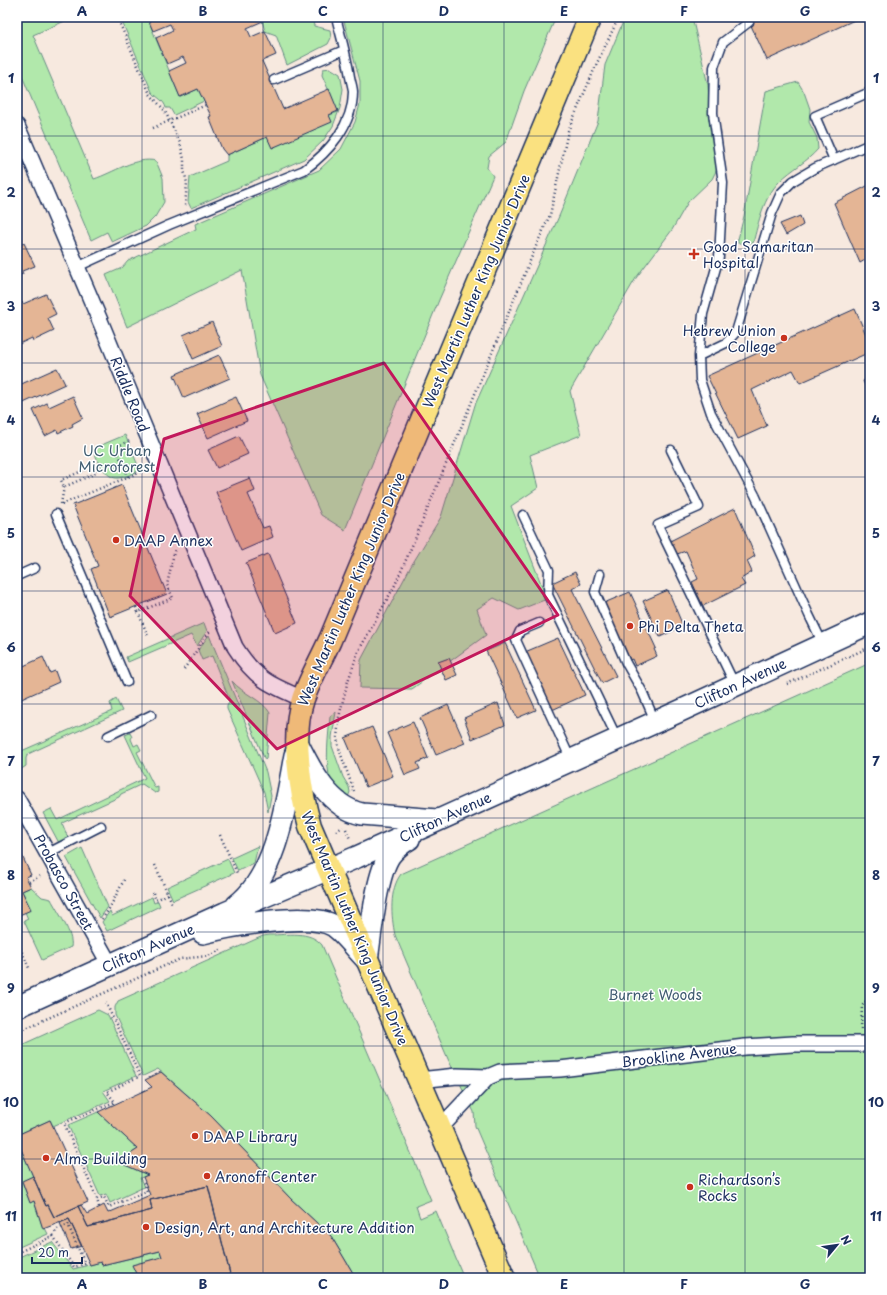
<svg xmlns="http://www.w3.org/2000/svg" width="887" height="1295" viewBox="0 0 887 1295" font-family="'Playpen Sans',sans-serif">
  <rect width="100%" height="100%" fill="#f7e9df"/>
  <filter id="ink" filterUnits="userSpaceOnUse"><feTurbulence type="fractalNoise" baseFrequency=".025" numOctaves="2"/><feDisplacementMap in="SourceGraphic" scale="8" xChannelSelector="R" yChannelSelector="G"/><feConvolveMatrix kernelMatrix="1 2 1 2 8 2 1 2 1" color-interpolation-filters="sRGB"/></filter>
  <g filter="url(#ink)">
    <path fill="#b1e8ab" stroke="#668c84" d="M17,17H74L33,35L94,179C113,173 136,156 156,161L163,178L164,202L155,217L146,226L112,242L107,232L91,240L17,64Z
      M120,17H147L180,97L198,89L204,101L174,115L170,108H166C164,100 157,98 152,92Z
      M261,17H312L314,26L330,30L331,38L328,44L287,65L276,35L265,31Z
      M343,17H556L524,91L506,142L489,156L487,168L493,176L439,300L345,530L321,515L260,375L242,270L127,327L106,275L122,268L128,261L196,229L195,224L319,170L341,149L355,122L360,104V81Z
      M625,17H692L708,85L711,129L717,169L712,179L688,202L672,230L636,278L570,391L581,435L530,455L538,488L511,506L547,599L519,610L494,598L477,609L486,635L412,689L360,688L361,660L411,566L441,517L475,405L560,214L598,121L605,65Z
      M330,68L340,74L343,89L340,108L333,126L323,141L304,159L191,208L188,202L190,177L227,161V155L267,137L338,112L322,75L323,69Z
      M798,82L804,92L810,109L809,122L817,138L818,149C807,162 792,169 780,181C763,198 759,221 753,243H737L744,216L766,91Z
      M125,435L140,470C134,473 126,477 119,478C105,480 98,459 92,449Z
      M204,623L207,631L197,646L191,635L128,662L126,657Z
      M209,635L266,772L271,796L268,812L264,792L227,709V706L230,701L212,656L202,660L198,650Z
      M870,663V1278H540L475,1126L474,1112L448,1059L395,935C391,916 389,890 401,874Z
      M232,681C243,694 263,700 270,713L266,759L265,760Z
      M116,699L122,711L28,754L26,758V766L20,770L17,764V753L112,711L110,703Z
      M336,712L332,737V746L343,777L349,787L350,792L347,800C342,795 333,788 331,781C324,765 329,733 330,716Z
      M130,733L132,737L131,739L134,746L138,744L141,750L137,752L155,788L158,787V792L155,793L142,784L121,794L119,797L62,823L68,838L59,843L43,813L51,809L57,820L145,778L125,735Z
      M258,846L254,863L238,871L232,858Z
      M82,848L108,907L100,918L66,857Z
      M228,859L234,873L173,900L167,887Z
      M31,887L42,897L51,899C57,911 74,934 71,947L42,960L24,921L28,919L25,912L31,909L22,891Z
      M152,897L154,903L158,901L160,906L107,931L102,922L110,911L112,916Z
      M270,935C287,935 310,930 322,945L431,1200L416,1206L420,1218L436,1211L464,1278H356L331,1236L291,1199L211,1116L158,1069L143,1076L115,1015V1007L118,1001L263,936Z
      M98,1010L108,1015L136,1076L103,1091L110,1101L53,1126L50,1120L17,1135V1047Z
      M98,1112L138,1149L119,1162L148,1175L140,1178L144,1187L110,1203L106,1194L100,1196L68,1125Z
      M17,1140L33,1176L22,1182L30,1202L34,1201L43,1228H45L48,1234L17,1248Z
      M52,1242L73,1269L101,1262L102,1265L160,1251L162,1257L133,1265L138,1278H17V1258Z"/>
    <path fill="#e4b595" stroke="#1b2f5e" d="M147,17H261L263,21L247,28L251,37L265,31L276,55L262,61L283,109L329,89L338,111L329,115L332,122L272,148L267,137L227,155L222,149L209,117L211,116L198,89L180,97L169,71L186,63L183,57L167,64L156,38L173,30L170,24L153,31Z
      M747,17H861L767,60Z
      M869,185L870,188V270L865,260L860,263L834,203Z
      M800,216L803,225L786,235L780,224Z
      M24,243L35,266L22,271L23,274L17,276V246Z
      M46,294L56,314L48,318L54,331L33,341L32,338L19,344L17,339V304L22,302L23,304Z
      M855,309L870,344V352L800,383L793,370L752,390L767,426L738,439L707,376Z
      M212,322L222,346L193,359L183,335Z
      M219,355L230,378L184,398L174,375Z
      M57,368L65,384L19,405L17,401V386Z
      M870,377V397L863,381Z
      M73,396L83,418L72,424L73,426L58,433L57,430L45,436L33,410L47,403L49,407Z
      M236,397L247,421L208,438L197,414Z
      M239,436L248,454L217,468L208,450Z
      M250,478L255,491L248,494L263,528L269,526L273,537L241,551L216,492Z
      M122,485L167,594L110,617L91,569L98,566L73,505Z
      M735,508L755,556L747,561L752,572L741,579L745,585L703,606L692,582L698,579L686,551L677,554L670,541Z
      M268,554L297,623L275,633L246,563Z
      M575,572L581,584L572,589L616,676L602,683L552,583Z
      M668,590L683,626L660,637L643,601Z
      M630,592L656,648L654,649L657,656L635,666L632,659L630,660L604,603Z
      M558,638L585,695L552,710L525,652Z
      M505,643L536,710L517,718L486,651Z
      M43,657L50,673L55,671L59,682L17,701V669Z
      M449,658L457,675L446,680L438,662Z
      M498,703L505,725L472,739L464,718Z
      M448,705L465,743L436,755L420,718Z
      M413,722L428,758L417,763L420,769L405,775L387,733Z
      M372,727L393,776L366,787L345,738Z
      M17,845L31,875L26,877L31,887L22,891L31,910L17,916Z
      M161,1072L211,1116L291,1199L331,1236L356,1278H231L208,1186L150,1200L152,1210L88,1227L78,1206L81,1205L87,1214L104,1205L108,1213L150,1195L143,1177L148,1175L118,1162L138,1149L98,1112L152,1087L145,1080Z
      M50,1120L88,1202L54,1217L48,1205L46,1206L17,1140V1135Z
      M33,1176L46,1206L48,1205L54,1217L78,1206L88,1227L152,1210L150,1200L208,1186L231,1278H138L132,1265L162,1257L160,1251L102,1265L101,1262L90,1265L69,1219L43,1229L34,1201L30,1203L22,1181Z
      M69,1219L82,1246L71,1249L60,1223Z"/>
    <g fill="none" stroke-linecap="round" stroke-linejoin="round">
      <g stroke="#1b2f5e" stroke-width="11">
        <path id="lane" d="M749,22L723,42L714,67L713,113L723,183L719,257L703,314L699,356L700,380L711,413L755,495L809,615L823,644
          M274,80L344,50
          M834,160L815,116L870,92
          M77,267L169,225L304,170C328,153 353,125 353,92C353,88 351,82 350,77C347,57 341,37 336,17
          M699,356L726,343L736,332L772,213L781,193L793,181L815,168L870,144
          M671,450L699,507L658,525L735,685
          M56,514L127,682
          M523,515L549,570L548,595L617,738
          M600,574L595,592L626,663L642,691L655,721
          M17,576L35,568
          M539,623L520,631L516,640L571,760
          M108,736L151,715
          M48,853L101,826"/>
      </g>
      <g stroke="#1b2f5e" stroke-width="18">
        <path id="street" d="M17,126L101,323L235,647C255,679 270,685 303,699
          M17,799L110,965
          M419,1080L457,1076L488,1077L500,1072L560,1069L745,1047L793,1044H870
          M440,1128L488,1077"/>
      </g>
      <g stroke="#1b2f5e" stroke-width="24">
        <path id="secondary" d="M297,742C311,771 329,807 362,814L437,820
          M237,905C277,875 286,802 295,755
          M203,933C230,926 311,911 334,926C344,933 357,950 366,959
          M367,960C371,934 376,875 390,855C395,849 402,843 409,839
          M17,1007L225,913L357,857L680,711L870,623"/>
      </g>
      <g stroke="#1b2f5e" stroke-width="25">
        <path id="primary" d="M504,1278L310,826C300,790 291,734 303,699C310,679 321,660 330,640L590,17"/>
      </g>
      <path stroke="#1b2f5e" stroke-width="2.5" stroke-dasharray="1 3" stroke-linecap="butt" d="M117,17L150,94L165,111L180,143L184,159V170L187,183L185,206
        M153,128L206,105
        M94,466L96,473L64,487L61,480Z
        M128,477L125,467L117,452L120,445L130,441
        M61,504L64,487
        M62,504L143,471
        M136,607L138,612L173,598L167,585L175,548
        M138,612L148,636
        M865,661L870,662
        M184,669L210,631
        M787,684L870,647
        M354,791L340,752L337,738L339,717L347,684L358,652L395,585L415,539L537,244L550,215L568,131L597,63L619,17
        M346,829L350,839
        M336,831L343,827
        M220,835L237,873
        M155,865L172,903
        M29,882L40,876
        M153,893L156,900L168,894
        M102,919L109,909L125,878
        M17,941L29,968
        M861,1029L862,1006L870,996
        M17,1032L180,959L208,956L223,949
        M97,1199L104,1197L109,1207L147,1191L143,1181L144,1180
        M99,1207L97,1199L64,1123L115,1102L107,1092L140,1076L106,1003
        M53,1236L74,1267L85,1264L66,1220
        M17,1253L53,1236L57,1229L72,1223"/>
      <use href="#lane" stroke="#fff" stroke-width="8"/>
      <use href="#street" stroke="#fff" stroke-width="15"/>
      <use href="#secondary" stroke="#fff" stroke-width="21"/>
      <use href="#primary" stroke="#fae180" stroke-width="22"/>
    </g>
  </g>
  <path fill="#c2185b" fill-opacity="0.2" stroke="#c2185b" stroke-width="3" stroke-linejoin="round" d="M384,363L558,615L277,749L130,596L164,439Z"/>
  <path fill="none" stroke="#1b2f5e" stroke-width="1" stroke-opacity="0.55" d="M142,17V1278M263,17V1278M383,17V1278M504,17V1278M624,17V1278M745,17V1278M17,136H870M17,249H870M17,363H870M17,477H870M17,591H870M17,704H870M17,818H870M17,932H870M17,1046H870M17,1159H870"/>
  <g fill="#c8321e" stroke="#fff" stroke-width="1.5">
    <path d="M692 248h4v4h4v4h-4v4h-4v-4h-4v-4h4z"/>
    <circle cx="784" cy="338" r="4"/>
    <circle cx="116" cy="540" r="4"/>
    <circle cx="630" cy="626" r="4"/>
    <circle cx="195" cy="1136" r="4"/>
    <circle cx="46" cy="1158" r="4"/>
    <circle cx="207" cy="1176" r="4"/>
    <circle cx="690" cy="1187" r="4"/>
    <circle cx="146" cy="1227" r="4"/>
  </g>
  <g text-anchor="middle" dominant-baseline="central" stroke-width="3" stroke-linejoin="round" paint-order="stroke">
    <g font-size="14" fill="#1b2f5e" stroke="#fff" text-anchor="start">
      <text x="703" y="246">Good Samaritan<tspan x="703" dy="16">Hospital</tspan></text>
      <text x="776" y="330" text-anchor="end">Hebrew Union<tspan x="776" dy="16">College</tspan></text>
      <text x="124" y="540">DAAP Annex</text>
      <text x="638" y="626">Phi Delta Theta</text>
      <text x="203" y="1136">DAAP Library</text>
      <text x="54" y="1158">Alms Building</text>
      <text x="215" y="1176">Aronoff Center</text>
      <text x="698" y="1179">Richardson’s<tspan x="698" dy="16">Rocks</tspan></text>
      <text x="154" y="1227">Design, Art, and Architecture Addition</text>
    </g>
    <g font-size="14" fill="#1b2f5e" stroke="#fff">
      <text transform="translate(476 291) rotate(-67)">West Martin Luther King Junior Drive</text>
      <text transform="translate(130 394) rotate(68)">Riddle Road</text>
      <text transform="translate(351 589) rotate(-67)">West Martin Luther King Junior Drive</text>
      <text transform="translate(740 683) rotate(-25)">Clifton Avenue</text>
      <text transform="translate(445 817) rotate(-25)">Clifton Avenue</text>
      <text transform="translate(64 882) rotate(61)">Probasco Street</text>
      <text transform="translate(355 928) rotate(67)">West Martin Luther King Junior Drive</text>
      <text transform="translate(148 948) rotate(-24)">Clifton Avenue</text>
      <text transform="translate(679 1055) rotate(-7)">Brookline Avenue</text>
    </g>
    <g font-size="14" fill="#405d71" stroke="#fff">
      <text x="117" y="450">UC Urban<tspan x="117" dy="16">Microforest</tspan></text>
      <text x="655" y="994">Burnet Woods</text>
    </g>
  </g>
  <rect width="887" height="1295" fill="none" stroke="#fff" stroke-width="44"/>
  <g transform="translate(837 1245) rotate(61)" stroke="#ffffff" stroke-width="3" paint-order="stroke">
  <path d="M0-3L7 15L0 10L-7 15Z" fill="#1b2f5e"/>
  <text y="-6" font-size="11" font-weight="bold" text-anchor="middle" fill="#1b2f5e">N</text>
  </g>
  <path d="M32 1257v6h50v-6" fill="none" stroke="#1b2f5e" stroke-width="2"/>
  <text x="38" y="1257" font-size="12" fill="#1b2f5e" stroke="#ffffff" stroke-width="3" paint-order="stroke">20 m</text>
  <rect x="22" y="22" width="843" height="1251" fill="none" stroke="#1b2f5e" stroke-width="1.5"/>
  <g font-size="13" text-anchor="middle" font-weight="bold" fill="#1b2f5e">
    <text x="82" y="16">A</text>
    <text x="203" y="16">B</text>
    <text x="323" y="16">C</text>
    <text x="444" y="16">D</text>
    <text x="564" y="16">E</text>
    <text x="684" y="16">F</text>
    <text x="805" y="16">G</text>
    <text x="11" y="83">1</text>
    <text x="876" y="83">1</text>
    <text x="11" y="197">2</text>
    <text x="876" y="197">2</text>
    <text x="11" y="311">3</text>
    <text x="876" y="311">3</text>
    <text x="11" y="425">4</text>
    <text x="876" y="425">4</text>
    <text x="11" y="538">5</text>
    <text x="876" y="538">5</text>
    <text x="11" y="652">6</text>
    <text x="876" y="652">6</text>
    <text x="11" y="766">7</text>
    <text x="876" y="766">7</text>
    <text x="11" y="880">8</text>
    <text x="876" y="880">8</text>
    <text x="11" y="993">9</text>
    <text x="876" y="993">9</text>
    <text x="11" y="1107">10</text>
    <text x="876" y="1107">10</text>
    <text x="11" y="1221">11</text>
    <text x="876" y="1221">11</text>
    <text x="82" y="1289">A</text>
    <text x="203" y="1289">B</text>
    <text x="323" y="1289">C</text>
    <text x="444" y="1289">D</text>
    <text x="564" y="1289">E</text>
    <text x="684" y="1289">F</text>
    <text x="805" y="1289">G</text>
  </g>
</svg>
